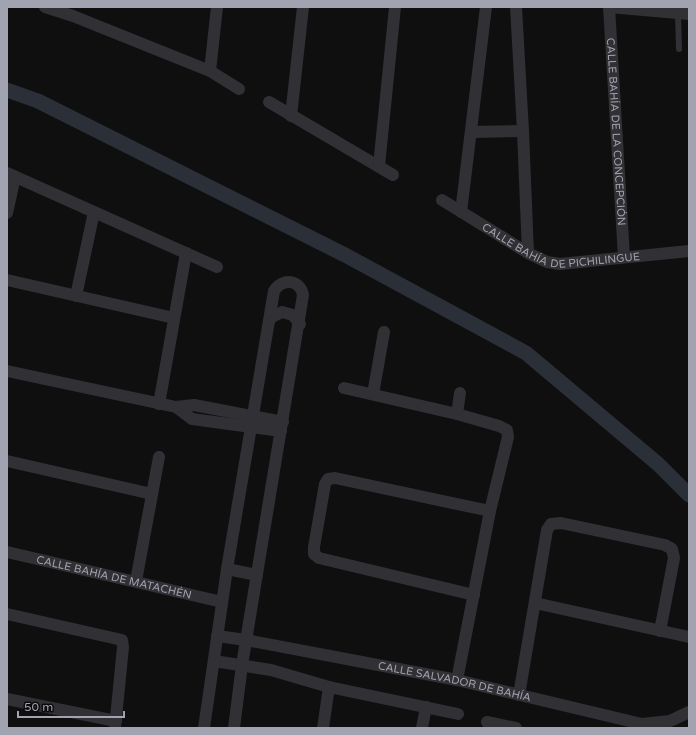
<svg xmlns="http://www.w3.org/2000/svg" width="696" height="735" viewBox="0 0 696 735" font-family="'Varela Round',sans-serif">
  <rect width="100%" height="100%" fill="#0f0f10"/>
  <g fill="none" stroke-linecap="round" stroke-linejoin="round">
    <path stroke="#2a2f38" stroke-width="15" d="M7,90L38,101L345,255L526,353L658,464L689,495"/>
    <path stroke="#313135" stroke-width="6" d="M678,13L679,49"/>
    <g stroke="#313135" stroke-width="12">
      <path d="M45,7L73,16L210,71L239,89"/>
      <path d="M516,7L523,131L528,253"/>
      <path id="s1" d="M609,7L624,257"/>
      <path d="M609,7L689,14"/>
      <path d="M210,71L217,7"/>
      <path d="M269,102L393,175"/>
      <path d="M291,116L303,7"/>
      <path d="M471,132L523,131"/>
      <path d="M379,166L395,7"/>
      <path d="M7,173L217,267"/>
      <path id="s2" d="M442,200L528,253L547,262L560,264L689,251"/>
      <path d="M461,212L486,7"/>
      <path d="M7,213L15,177"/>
      <path d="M7,280L174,318"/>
      <path d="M76,296L94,212"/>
      <path d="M269,321L272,317L282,312L293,315L300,324"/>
      <path d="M7,371L176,407L194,405L283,422"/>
      <path d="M344,388L457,414L499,426L507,430L508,437L490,511L457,680"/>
      <path d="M373,394L384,332"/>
      <path d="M159,404L186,253"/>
      <path d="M176,407L192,419L281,431"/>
      <path d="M457,414L460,393"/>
      <path d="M7,461L152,494"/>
      <path id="s3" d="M7,552L222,602"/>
      <path d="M227,569L257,575"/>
      <path d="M136,581L159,457"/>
      <path d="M474,595L319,558L314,554V547L325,484L328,479L335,478L490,511"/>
      <path d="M535,603L689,637"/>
      <path d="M7,614L122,640L123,647L115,728"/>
      <path id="s4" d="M217,636L246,640L457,680L642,724L670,721L689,712"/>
      <path d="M214,661L271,670L329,687L458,714"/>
      <path d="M519,695L547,530L551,524L561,523L665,545L672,549L674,558L660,631"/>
      <path d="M7,699L116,721"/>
      <path d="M487,722L516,728"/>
      <path d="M204,728L227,569L274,291C283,277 300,280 303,295L242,665L234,728"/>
      <path d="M323,728L329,687"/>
      <path d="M422,728L426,707"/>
    </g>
  </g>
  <g text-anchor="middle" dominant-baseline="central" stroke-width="4" stroke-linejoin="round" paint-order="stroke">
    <g font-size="11" fill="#a2a3b0" stroke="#0b0a0b">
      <text stroke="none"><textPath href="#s1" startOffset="125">CALLE BAHÍA DE LA CONCEPCIÓN</textPath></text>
      <text stroke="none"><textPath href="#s2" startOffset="132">CALLE BAHÍA DE PICHILINGUE</textPath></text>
      <text stroke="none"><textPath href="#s3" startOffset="110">CALLE BAHÍA DE MATACHÉN</textPath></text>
      <text stroke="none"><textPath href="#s4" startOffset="242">CALLE SALVADOR DE BAHÍA</textPath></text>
    </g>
  </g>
  <rect width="696" height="735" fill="none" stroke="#a2a3b0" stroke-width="16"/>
  <path d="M18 711v6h106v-6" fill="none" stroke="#a2a3b0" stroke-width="2"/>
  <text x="24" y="711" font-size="12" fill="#a2a3b0" stroke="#0b0a0b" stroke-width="3" paint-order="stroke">50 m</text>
</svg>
